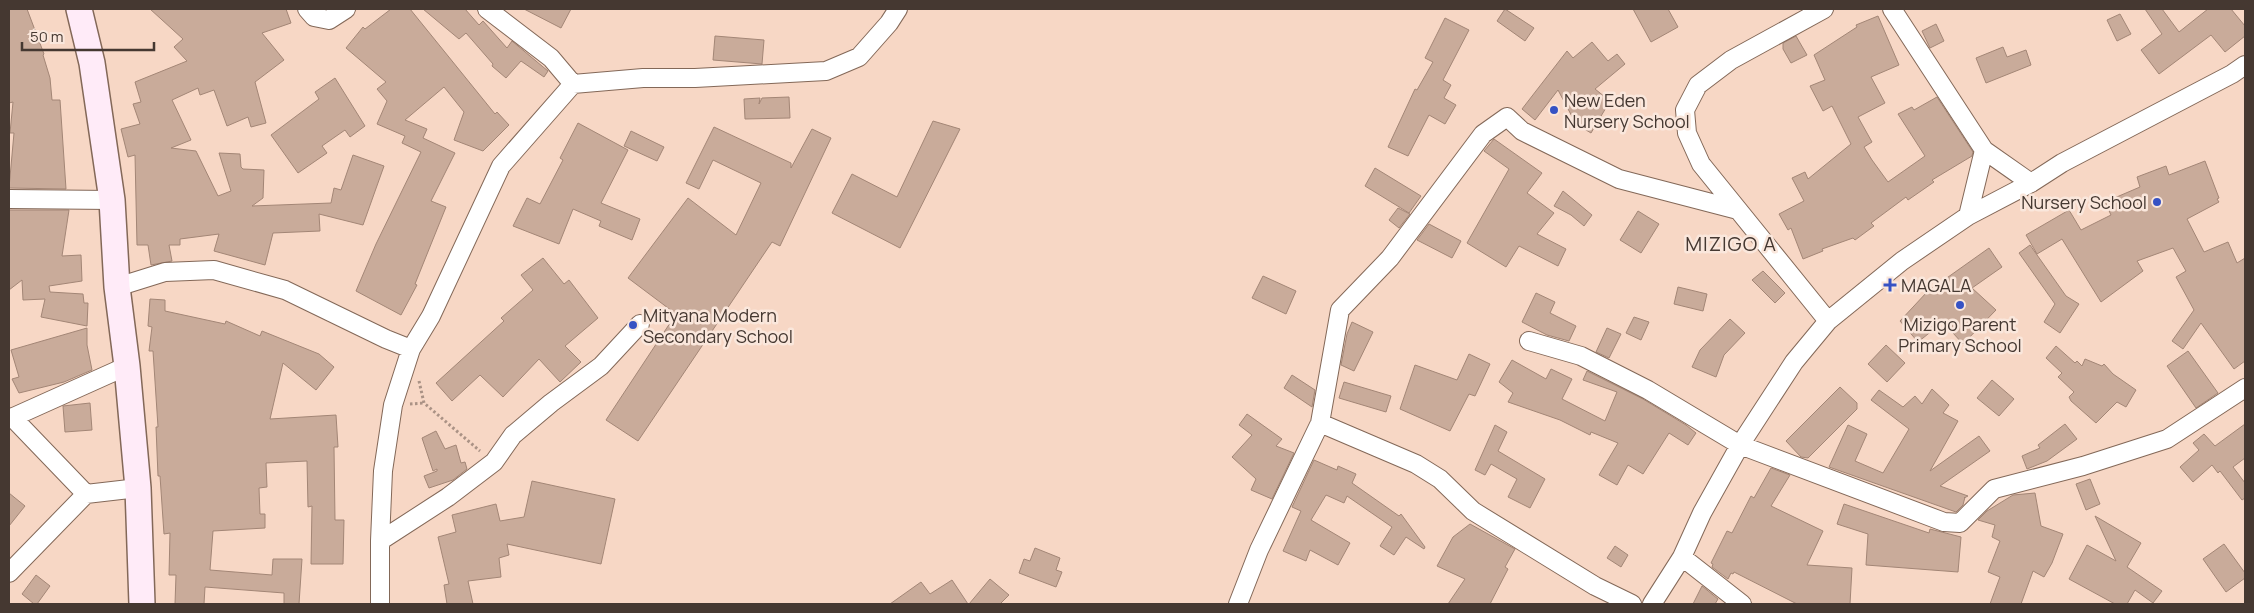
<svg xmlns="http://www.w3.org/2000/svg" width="2254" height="613" viewBox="0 0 2254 613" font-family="Manrope,sans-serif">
  <rect width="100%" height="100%" fill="#f7d7c5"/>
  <path fill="#c9ab9a" stroke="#a38676" d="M9,9H27L44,54L43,55L50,78L52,100H60L66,189L9,188L14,133H10L13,102L9,103Z
    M150,9H286L291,23L262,33L284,60L255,82L266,123L251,127L248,117L227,126L214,90L200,95L198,88L172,100L191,140L171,148L196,151L218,196L231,191L219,153L240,154L241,167L243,169L264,170L263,198L252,206L331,203L334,188L341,190L353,155L384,166L363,225L319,214L320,231L273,233L265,265L214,251L219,234L180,239V245H169L172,261L151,265L148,245H137L135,155L128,157L121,129L140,124L133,104L141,102L135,82L187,61L174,47L183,39Z
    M391,9H410L495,114L497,112L509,125L483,151L454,140L464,112L444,87L405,120L427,129L423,138L455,153L431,201L446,207L415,284L417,285L401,315L356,291L376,244L421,152L402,143L405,136L377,124L387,101L377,89L386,82L346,48L363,27L365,29Z
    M423,9H465L479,25L483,21L507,48L512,41L548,71L544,77L521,61L506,78L492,66L493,64L466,33L459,39Z
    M524,9H571L561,28Z
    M1505,9L1534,28L1525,41L1497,21Z
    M1633,9H1668L1678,27L1651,42Z
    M2145,9H2162L2179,32L2208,9H2231L2245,26V36L2225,52L2211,35L2159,74L2141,50L2162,34Z
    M2120,14L2131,34L2117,41L2107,20Z
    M1878,16L1899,65L1871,77L1885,103L1858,117L1872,142L1864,147L1872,160L1888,182L1925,156L1898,114L1912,107L1914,110L1937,97L1973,152L1972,156L1932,180L1934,182L1908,200L1906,197L1871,223L1874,226L1855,240L1853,238L1822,249L1823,251L1803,259L1791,228L1788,230L1779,214L1804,201L1792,178L1805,172L1808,179L1851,144L1832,106L1823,111L1810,86L1825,80L1814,55L1857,27L1856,25Z
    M1445,18L1469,30L1443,80L1451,85L1444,98L1456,105L1445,124L1429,115L1408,156L1388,147L1415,89L1417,90L1433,62L1425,58Z
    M1936,24L1944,41L1930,48L1922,31Z
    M715,36L764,40L762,64L713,60Z
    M1796,36L1807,55L1791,63L1783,49V43Z
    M1592,42L1608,61L1617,54L1625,64L1595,89L1610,101L1591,133L1576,124L1558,90L1535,120L1522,109L1567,51L1573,58Z
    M2003,47L2007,57L2026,50L2031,65L1986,83L1976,58Z
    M335,78L365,126L350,137L345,130L322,146L327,153L298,173L271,135L319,99L315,92Z
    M789,97L790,118L745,119L744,99L760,98L759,104L762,98Z
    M933,121L960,129L900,248L832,213L852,174L897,197Z
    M578,123L628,150L601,203L640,219L632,240L599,226L601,221L573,209L559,244L513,226L527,198L540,204L563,160L560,158Z
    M714,127L791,163V168L812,129L831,138L780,246L772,242L638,441L606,420L676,314L628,278L688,198L736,235L761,183L713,160L699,189L686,183Z
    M631,131L664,147L657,161L624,146Z
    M1494,139L1542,173L1527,193L1554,213L1537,234L1566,249L1558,266L1519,246L1506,267L1467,243L1509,169L1484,151Z
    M2205,161L2219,198L2217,199L2219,202L2187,219L2204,252L2228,242L2237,263L2245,258V361L2234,369L2201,323L2183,349L2172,341L2194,310L2176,277L2186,271L2173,248L2137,261L2143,271L2101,302L2062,239L2037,254L2026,235L2069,210L2081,230L2111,215L2105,202L2140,187L2137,177L2166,166L2169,175Z
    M1375,168L1421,196L1409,213L1365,186Z
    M1563,191L1592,215L1584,226L1571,215L1554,206Z
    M1398,208L1410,214L1399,228L1389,220Z
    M9,210H69L62,256L81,255L82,281L49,286L50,292L83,294L84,303H88L87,326L41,317L45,299L23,300L22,280L9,290Z
    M1638,211L1659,224L1641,253L1620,240Z
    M1429,224L1461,241L1452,258L1417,240Z
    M2030,245L2066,296L2079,304L2060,333L2044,322L2055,304L2019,253Z
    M1989,248L2002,267L1972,288L1996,310L1963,344L1943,322L1918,342L1900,321L1927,292Z
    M543,258L564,284L569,280L598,318L565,346L581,362L560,382L539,359L503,397L480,375L452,401L436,383L504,321L501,318L533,290L521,275Z
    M1763,271L1785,293L1775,303L1752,280Z
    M1263,276L1296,291L1286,314L1252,298Z
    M1678,287L1707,294L1703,311L1674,304Z
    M1536,293L1555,302L1550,313L1576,326L1569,341L1547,335L1522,322Z
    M150,299L165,300V311L225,324L226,321L260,336L262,331L319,354L334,367L316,390L283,363L270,419L336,415L338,447H334L335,520H344L343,564H311L312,506L308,507L307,461L266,463L267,487L259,488L260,514H265V528L213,531L210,570L272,575L273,559H302L299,604H284V593L205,587L204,604H175L176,575H169L170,533L164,534L160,476H158L156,427H158L153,351H149L152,327L148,326Z
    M1634,317L1649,322L1641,340L1626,333Z
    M1730,319L1745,333L1724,355L1716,377L1692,367L1700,350Z
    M1352,322L1373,332L1354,371L1341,365L1347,334Z
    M87,328V345L92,370L64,382L19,393L12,379L19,377L11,350Z
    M1607,328L1621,334L1609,358L1596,352Z
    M1886,345L1905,363L1887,382L1868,364Z
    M2056,346L2075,363L2077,361L2082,366L2085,359L2102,366L2104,364L2113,374L2136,390L2126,407L2117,402L2096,423L2071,401L2069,397L2074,392L2058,377L2062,373L2046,358Z
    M2188,351L2218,393L2196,408L2167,366Z
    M1469,354L1490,364L1475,396L1469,394L1450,431L1400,409L1415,365L1457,380Z
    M1512,360L1546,379L1551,369L1572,379L1562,399L1605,421L1617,392L1583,380L1587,371L1643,399L1686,425L1696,433L1688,445L1669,433L1643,474L1628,465L1617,485L1599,475L1618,443L1591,432L1590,435L1560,420L1508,402L1513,393L1499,382Z
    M1292,375L1315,390L1312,407L1284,388Z
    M1992,380L2014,399L1999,416L1977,398Z
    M1344,382L1391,396L1386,412L1339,398Z
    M1840,387L1857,403V409L1808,458L1801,457L1786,441Z
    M1932,389L1949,405L1943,413L1958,421L1930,471L1979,436L1990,451L1940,486L1968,496L1964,498L1965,497L1963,505L1956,512L1829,467L1848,425L1867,434L1855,461L1883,473L1909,429L1871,400L1879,390L1903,407L1915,396L1922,404Z
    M90,403L92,430L65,432L63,406Z
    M1247,414L1282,439L1276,446L1294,453L1272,499L1251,490L1256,479L1232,457L1252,435L1239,425Z
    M2065,424L2077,439L2047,461L2027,469L2022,456L2040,448L2038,445Z
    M2245,424V458L2233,467L2245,483V498L2242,500L2220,471L2218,473L2212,465L2193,482L2180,467L2199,450L2193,443L2204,434L2215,446Z
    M1495,425L1507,432L1498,451L1545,479L1530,508L1508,497L1517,479L1491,464L1485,475L1475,470Z
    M436,431L445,449L456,445L461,463L465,462L467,469L453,480L429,488L424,476L437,471V469L433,471L422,438Z
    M1314,460L1337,470L1338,466L1356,474L1352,483L1399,516L1401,514L1425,547L1424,549L1406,537L1394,555L1380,546L1392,527L1347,496L1344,503L1326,495L1311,520L1350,543L1338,565L1310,550L1306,561L1283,551L1301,511L1292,507Z
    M1771,468L1790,475L1771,506L1823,531L1807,565L1852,568L1850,604H1797L1734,572L1733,574L1731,573L1728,579L1712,567L1713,564L1711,563L1727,531L1732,533L1751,496L1754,498Z
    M2090,479L2100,504L2086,510L2076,484Z
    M532,481L615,499L601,564L507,544L509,555L499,558L501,577L468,581L473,604H447L444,585L449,584L438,537L456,532L452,515L496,504L500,521L524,517Z
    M9,493L25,506L9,526Z
    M2035,493L2041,526L2063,534L2052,563L2044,577L2033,571L2021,604H1990L2000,577L1988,572L2000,541L1992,537L1995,525L1978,520L1987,511L2013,495Z
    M1844,504L1929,533L1930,529L1961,537L1958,572L1866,565L1868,534L1837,524Z
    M2095,516L2141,543L2127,567L2162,591L2153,603L2135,590L2127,604H2115L2069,579L2087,545L2116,561Z
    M1470,524L1515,549L1505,567L1508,569L1490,604H1448L1465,579L1437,566L1453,537Z
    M2224,544L2245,573V578L2226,592L2203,559Z
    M1615,546L1628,555L1621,567L1607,558Z
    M1035,548L1060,558L1056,570L1062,572L1056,587L1019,573L1024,559L1030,561Z
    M36,575L50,586L37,604H34L22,594Z
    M990,579L1009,595L1000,604H969Z
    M952,580L968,604H890L921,582L930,594Z
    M1702,586L1718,599L1715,604H1693Z"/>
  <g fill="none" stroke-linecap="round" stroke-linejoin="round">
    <g stroke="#836858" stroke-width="20">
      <path id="street" d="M307,9L314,17L329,20L346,9
        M487,9L551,58L573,84
        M1824,9L1731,60L1698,85L1685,110L1687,133L1701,164L1828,321
        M1892,9L1984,150L2031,183
        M9,199L112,200
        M1968,216L1984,150
        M117,287L165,272L214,270L285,290L386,339L411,349
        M1529,341L1581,356L1648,390L1740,445L1944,522L1960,523L1994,489L2083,466L2167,439L2245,388
        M12,417L86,494
        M9,419L127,366
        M380,541L448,497L494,462L513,435L551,403L601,366L640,324
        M1682,557L1742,604
        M9,573L86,494L138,488
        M380,604V541L383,471L393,405L411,349L431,316L501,166L573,84L643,78H695L826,71L859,57L889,23L898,9
        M1238,604L1259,550L1320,423
        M1632,604L1595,586L1473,511L1440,479L1416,464L1320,423L1340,310L1390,258L1483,134L1507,117L1522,131L1619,179L1738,210
        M1652,604L1682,557L1702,513L1740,445L1794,362L1828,321L1902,261L1968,216L2031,183L2062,163L2232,74L2245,65"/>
    </g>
    <g stroke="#836858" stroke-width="28">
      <path id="secondary" d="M79,9L92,63L112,200L117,287L127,366L138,488L142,604"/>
    </g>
    <path stroke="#aa9285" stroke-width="3" stroke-dasharray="2.5 2.5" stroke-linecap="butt" d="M419,381L424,403L480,451
      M410,404L424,403"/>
    <use href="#street" stroke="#fff" stroke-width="18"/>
    <use href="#secondary" stroke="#ffebf8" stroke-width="25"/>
  </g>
  <g fill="#3652c4" stroke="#fae7dc" stroke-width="2">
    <circle cx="1554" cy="110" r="5"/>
    <circle cx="2157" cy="202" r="5"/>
    <path d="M1887.5 277.5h5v5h5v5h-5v5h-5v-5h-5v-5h5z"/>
    <circle cx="1960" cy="305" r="5"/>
    <circle cx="633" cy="325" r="5"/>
  </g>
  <g text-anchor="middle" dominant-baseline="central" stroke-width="5" stroke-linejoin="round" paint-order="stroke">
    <g font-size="18" fill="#453831" stroke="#fae7dc" text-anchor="start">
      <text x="1564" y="100">New Eden<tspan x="1564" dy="21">Nursery School</tspan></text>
      <text x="2147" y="202" text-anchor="end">Nursery School</text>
      <text x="1901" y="285">MAGALA</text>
      <text x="643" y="315">Mityana Modern<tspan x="643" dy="21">Secondary School</tspan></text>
      <text x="1960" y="324" text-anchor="middle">Mizigo Parent<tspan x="1960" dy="21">Primary School</tspan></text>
    </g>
    <g font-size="20" letter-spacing="1" fill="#453831" stroke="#fae7dc">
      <text x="1731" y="243">MIZIGO A</text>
    </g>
  </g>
  <rect width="2254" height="613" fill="none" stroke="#453831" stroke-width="20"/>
  <path d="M22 42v8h132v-8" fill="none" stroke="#453831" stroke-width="2.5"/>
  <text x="30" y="42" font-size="15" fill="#453831" stroke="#fae7dc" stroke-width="4" paint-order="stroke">50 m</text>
</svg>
